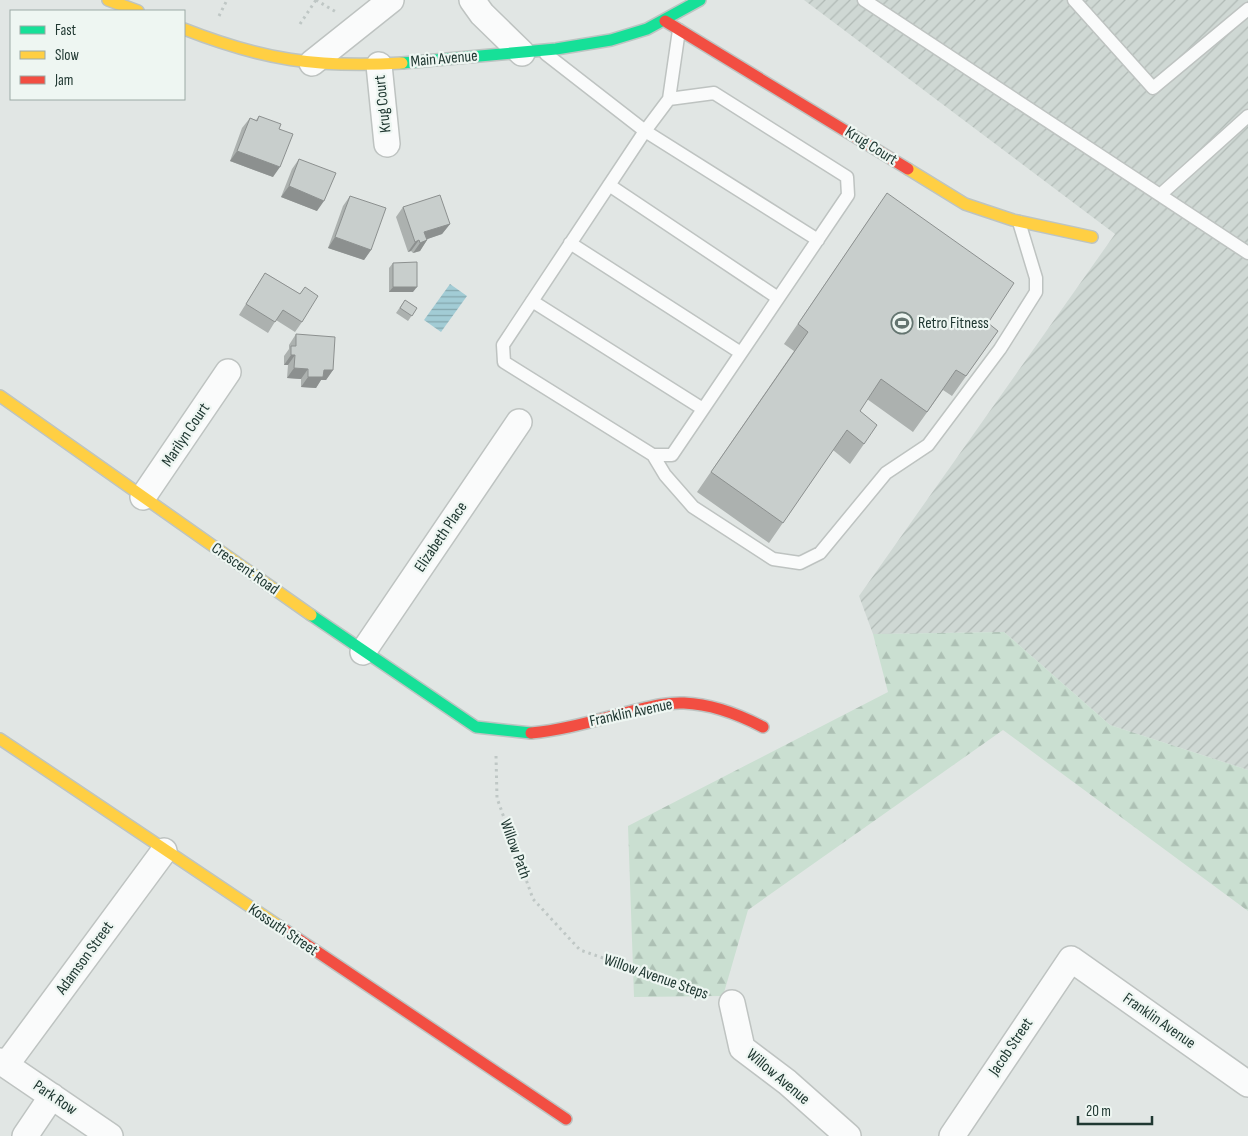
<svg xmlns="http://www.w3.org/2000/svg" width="1248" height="1136" viewBox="0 0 1248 1136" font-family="'Sofia Sans Condensed',sans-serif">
  <defs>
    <pattern id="industrial-furrows" width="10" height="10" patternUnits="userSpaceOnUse" patternTransform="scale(1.25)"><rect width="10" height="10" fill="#cfd8d4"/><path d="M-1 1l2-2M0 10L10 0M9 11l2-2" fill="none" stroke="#b1bab6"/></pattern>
    <pattern id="forest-firs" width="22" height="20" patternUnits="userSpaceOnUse" patternTransform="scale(1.25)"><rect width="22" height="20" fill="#cadfd1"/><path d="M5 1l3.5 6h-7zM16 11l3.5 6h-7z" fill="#adc0b4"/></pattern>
    <pattern id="water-rules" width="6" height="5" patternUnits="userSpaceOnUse" patternTransform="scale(1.25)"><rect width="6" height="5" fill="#a2ccd5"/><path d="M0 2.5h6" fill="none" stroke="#84a7ad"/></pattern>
  </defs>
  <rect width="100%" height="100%" fill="#e1e6e4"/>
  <path fill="url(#industrial-furrows)" d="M804,0H1248V770L1110,725L1004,632L873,634L859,596L1115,234Z"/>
  <path fill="url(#forest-firs)" d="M1004,632L1110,725L1248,770V911L1003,730L748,910L723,996L634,997L628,826L888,692L873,634Z"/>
  <path fill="url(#water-rules)" d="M450,284L467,296L441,332L424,320Z"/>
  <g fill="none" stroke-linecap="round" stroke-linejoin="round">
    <g stroke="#bec3c1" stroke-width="15">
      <path id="lane" d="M864,0L1248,253
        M1074,0L1153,88L1248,9
        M546,54L645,131L503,345L504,362L653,455H672L848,195L847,177L714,93L669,99L645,131L818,240
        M669,99L679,30
        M609,185L778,298
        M1160,195L1248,116
        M570,243L741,353
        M532,301L703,409
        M653,455L665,475L693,507L773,559L800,563L820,553L886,473L928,445L1000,349L1036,292V278L1019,222"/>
    </g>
    <g stroke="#bec3c1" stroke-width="28">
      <path id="street" d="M472,0L482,14L522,53
        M312,63L391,0
        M379,65L387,144
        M143,497L228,372
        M363,652L519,422
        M732,1003L742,1048L787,1082L848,1136
        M0,1061L110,1136
        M6,1065L164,851
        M25,1136L52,1096
        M952,1136L1071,959L1248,1084"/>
    </g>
    <g stroke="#bdc4c2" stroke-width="14">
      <path id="fast" d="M402,63L556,49L611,40L647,29L700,0
        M311,615L476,727L531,733"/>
    </g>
    <g stroke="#bdc4c2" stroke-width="14">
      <path id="slow" d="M108,0L138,11
        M184,29C263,60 317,68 402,63
        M908,169L965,204L1013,220L1092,237
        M0,396L311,615
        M0,739L279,926"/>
    </g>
    <g stroke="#bdc4c2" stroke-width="14">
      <path id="jam" d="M665,21L908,169
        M531,733C563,730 593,721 624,713C643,709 663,702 684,703C712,704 738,714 763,727
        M279,926L566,1119"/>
    </g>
    <path stroke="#bfc7c5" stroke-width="3" stroke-dasharray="2.5 4" stroke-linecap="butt" d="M316,0L336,12
      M219,16L227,0
      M300,24L316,0
      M496,756L497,798L533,899L580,950L710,995"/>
    <use href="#lane" stroke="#fafbfb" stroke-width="12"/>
    <use href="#street" stroke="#fafbfb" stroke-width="25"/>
    <use href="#fast" stroke="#16e098" stroke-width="11"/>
    <use href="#slow" stroke="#ffcf43" stroke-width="11"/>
    <use href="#jam" stroke="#f24e42" stroke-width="11"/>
  </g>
  <path fill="#acb1af" d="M259,116L279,129L273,177L230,161L242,128L250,118L256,120Z
    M299,159L317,211L281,197L292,169Z
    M350,196L371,250L364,260L328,248L343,206Z
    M403,207L450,224L442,234L427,239V240L420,251L413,253L411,251L408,252L396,217Z
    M874,212L988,323L998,331L952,396L943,390L913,432L867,399L860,411L864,444L850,464L833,450L769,543L697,492L794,351L784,344Z
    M393,263L413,292H389V268Z
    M265,273L300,294L305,287L302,322L295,332L276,320L268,333L239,315Z
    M405,300L417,308L408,321L396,313Z
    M296,334L333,370L326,380H321L316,388L301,387V379L287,378L288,365H284V356L289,349V345Z"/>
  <path fill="#8c908f" d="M237,151L280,167L273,177L230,161Z
    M289,186L324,201L317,211L281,197Z
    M450,224L442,234L419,242V240L411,251L408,252L415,242L424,232Z
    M335,237L371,250L364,260L328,248Z
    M427,240L420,251L413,253L420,243Z
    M393,287H417L413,292H389Z
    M291,355H295L288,365H284Z
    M294,368L308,369L301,379L287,378Z
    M324,370H333L326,380H321L316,388L301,387L308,377Z"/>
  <path fill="#c8cecc" stroke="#8c908f" d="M259,116L281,124L279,129L293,134L280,167L237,151L250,118L257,121Z
    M299,159L336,173L324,201L289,186Z
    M887,193L1014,283L988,323L998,331L966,376L956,370L927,412L881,379L860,411L877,425L864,444L847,430L783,523L711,472L808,332L798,324Z
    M440,195L450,224L424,232L427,240L420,243L419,240L415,242L403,207Z
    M350,196L386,208L371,250L335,237Z
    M417,262V287H393V263Z
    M265,273L300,294L305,287L318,296L302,322L283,310L275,322L246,304Z
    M405,300L417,308L412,316L400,308Z
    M296,334L335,337L333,370H324L323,377H308V369L294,368L295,355H291V346H296Z"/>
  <defs>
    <g id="stadium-ring" transform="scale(1.125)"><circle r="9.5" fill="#eef6f2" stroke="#647570" stroke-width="1.5"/><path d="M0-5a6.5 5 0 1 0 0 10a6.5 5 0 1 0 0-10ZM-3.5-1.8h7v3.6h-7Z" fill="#647570"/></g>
  </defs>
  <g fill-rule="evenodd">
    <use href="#stadium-ring" x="902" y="323"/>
  </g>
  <g text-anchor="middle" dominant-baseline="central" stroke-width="4.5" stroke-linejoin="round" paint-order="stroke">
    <g font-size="16" fill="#203832" stroke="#eef6f2">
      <text transform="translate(444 59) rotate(-5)">Main Avenue</text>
      <text transform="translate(383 104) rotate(-96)">Krug Court</text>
      <text transform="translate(871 146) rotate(32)">Krug Court</text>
      <text transform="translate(186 435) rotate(-56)">Marilyn Court</text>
      <text transform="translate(441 537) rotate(-56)">Elizabeth Place</text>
      <text transform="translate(245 569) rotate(35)">Crescent Road</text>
      <text transform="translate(631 713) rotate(-12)">Franklin Avenue</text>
      <text transform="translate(515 849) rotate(70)">Willow Path</text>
      <text transform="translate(283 930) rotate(34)">Kossuth Street</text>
      <text transform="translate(85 958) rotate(-54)">Adamson Street</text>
      <text transform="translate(656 977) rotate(19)">Willow Avenue Steps</text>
      <text transform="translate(1159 1021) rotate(35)">Franklin Avenue</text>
      <text transform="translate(1011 1047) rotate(-56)">Jacob Street</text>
      <text transform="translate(778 1077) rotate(40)">Willow Avenue</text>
      <text transform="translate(55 1098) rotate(34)">Park Row</text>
    </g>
    <g font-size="16" fill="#203832" stroke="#eef6f2" text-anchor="start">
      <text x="918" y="323">Retro Fitness</text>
    </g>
  </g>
  <rect x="10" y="10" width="175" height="90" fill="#eef6f2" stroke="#9caaa5"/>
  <rect x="20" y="26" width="25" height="8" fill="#16e098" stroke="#9caaa5"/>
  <text x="55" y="35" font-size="15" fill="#203832">Fast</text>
  <rect x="20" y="51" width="25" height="8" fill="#ffcf43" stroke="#9caaa5"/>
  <text x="55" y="60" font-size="15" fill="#203832">Slow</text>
  <rect x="20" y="76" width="25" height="8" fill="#f24e42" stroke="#9caaa5"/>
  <text x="55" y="85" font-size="15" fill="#203832">Jam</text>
  <path d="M1078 1116v8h74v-8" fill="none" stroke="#203832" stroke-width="2.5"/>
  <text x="1086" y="1116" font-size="15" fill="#203832" stroke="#eef6f2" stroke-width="4" paint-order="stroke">20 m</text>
</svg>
